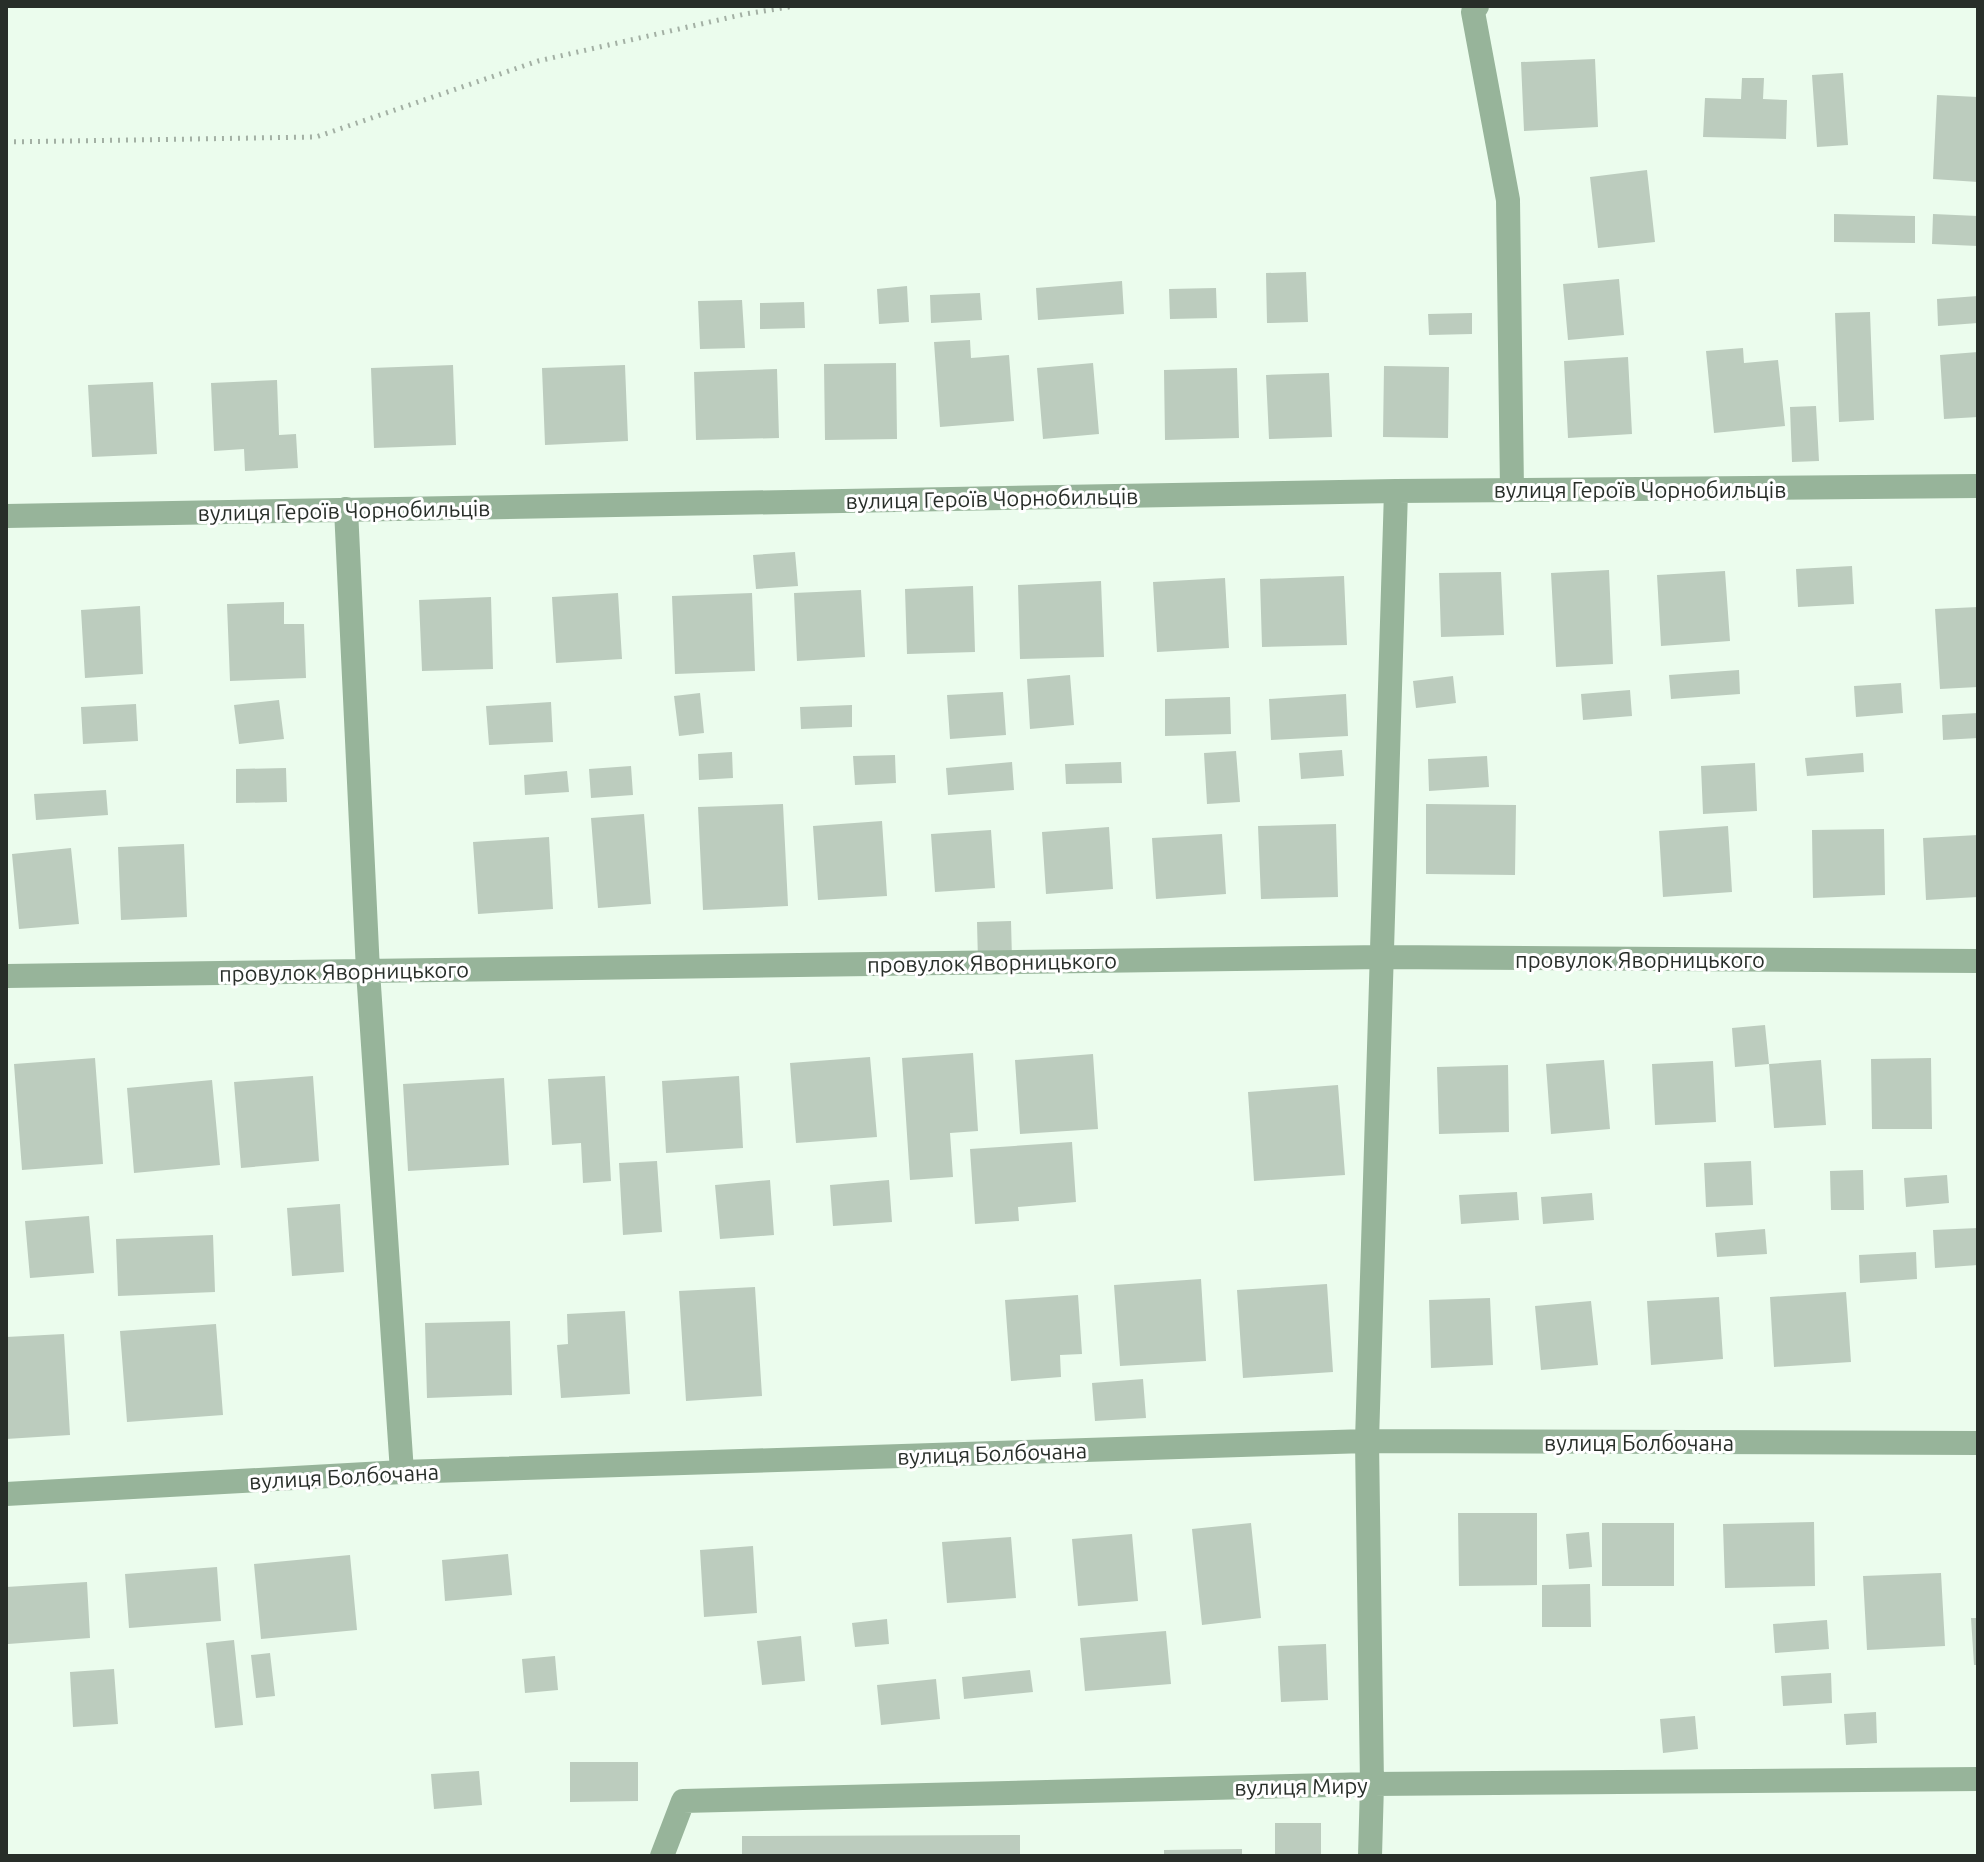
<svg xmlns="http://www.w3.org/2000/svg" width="1984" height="1862" viewBox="0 0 1984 1862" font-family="Ubuntu,sans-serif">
  <rect width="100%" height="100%" fill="#ebfced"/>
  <path fill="#bcccbe" d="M1595,59L1598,127L1524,131L1521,62Z
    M1843,73L1848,145L1817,147L1812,75Z
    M1742,78H1764L1763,99L1787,100L1786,139L1703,137L1705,98L1741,99Z
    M1937,95L1978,97V182L1933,179Z
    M1647,170L1655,242L1598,248L1590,177Z
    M1834,214L1915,216V243L1834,242Z
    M1933,214L1978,216V246L1932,244Z
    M1306,272L1308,322L1267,323L1266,273Z
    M1619,279L1624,335L1568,340L1563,284Z
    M1122,281L1124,314L1038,320L1036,288Z
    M907,286L909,322L879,324L877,289Z
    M1216,288L1217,318L1170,319L1169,289Z
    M980,293L982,320L931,323L930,295Z
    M1978,296V323L1938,326L1937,299Z
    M742,300L745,348L700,349L698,301Z
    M804,302L805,328L760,329V303Z
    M1870,312L1874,420L1839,422L1835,313Z
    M1472,313V334L1429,335L1428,314Z
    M970,340L971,358L1009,355L1014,421L940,427L934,342Z
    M1743,348L1744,363L1778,360L1785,426L1714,433L1706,351Z
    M1978,352V417L1944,419L1940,355Z
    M1628,357L1632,434L1568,438L1564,361Z
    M896,363L897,439L825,440L824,364Z
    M1093,363L1099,434L1043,439L1037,368Z
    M453,365L456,445L374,448L371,368Z
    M625,365L628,441L545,445L542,368Z
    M1384,366L1449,367L1448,438L1383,437Z
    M1237,368L1239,438L1165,440L1164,370Z
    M777,369L779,438L696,440L694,372Z
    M1329,373L1332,437L1269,439L1266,375Z
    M277,380L279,435L296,434L298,468L245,471L244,449L214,451L211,383Z
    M153,382L157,454L92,457L88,385Z
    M1816,406L1819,461L1792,462L1790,407Z
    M795,552L798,586L756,589L753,555Z
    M1852,566L1854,604L1798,607L1796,569Z
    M1609,570L1613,664L1556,667L1551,573Z
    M1725,571L1730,641L1661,646L1657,575Z
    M1501,572L1504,635L1441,637L1439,573Z
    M1344,576L1347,645L1262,647L1260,579Z
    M1225,578L1229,648L1157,652L1153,582Z
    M1101,581L1104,657L1020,659L1018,585Z
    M973,586L975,652L907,654L905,589Z
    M861,590L865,657L797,661L794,593Z
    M618,593L622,659L556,663L552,597Z
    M752,593L755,671L675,674L672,596Z
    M491,597L493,669L422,671L419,600Z
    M284,602V624H304L306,678L230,681L227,604Z
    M140,606L143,674L85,678L81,610Z
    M1978,607V687L1940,689L1935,609Z
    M1739,670L1740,694L1671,699L1669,675Z
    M1070,675L1074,725L1030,729L1027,679Z
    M1453,676L1456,703L1416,708L1413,681Z
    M1901,683L1903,713L1856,717L1854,686Z
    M1630,690L1632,716L1583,720L1581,694Z
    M1003,692L1006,735L950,739L947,695Z
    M700,693L704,733L679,736L674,696Z
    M1346,694L1348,736L1271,740L1269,699Z
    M1230,697L1231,734L1165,736V699Z
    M279,700L284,739L239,744L234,705Z
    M551,702L553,742L489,745L486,706Z
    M136,704L138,741L83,744L81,707Z
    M852,705V727L801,729L800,707Z
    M1978,713V738L1943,740L1942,715Z
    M1342,750L1344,776L1301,779L1299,753Z
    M1236,751L1240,802L1207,804L1204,753Z
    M732,752L733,778L699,780L698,754Z
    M1863,753L1864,772L1807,776L1805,758Z
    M895,755L896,783L855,785L853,756Z
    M1487,756L1489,787L1429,791L1428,759Z
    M1012,762L1014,790L948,795L946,768Z
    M1121,762L1122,783L1066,784L1065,764Z
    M1755,763L1757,811L1703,814L1701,766Z
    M631,766L633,795L591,798L589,769Z
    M286,768L287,802L236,803V769Z
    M567,771L569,792L525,795L524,775Z
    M106,790L108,815L36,820L34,794Z
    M783,804L788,906L703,910L698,807Z
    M1426,804L1516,805L1515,875L1426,874Z
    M644,814L651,904L598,908L591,818Z
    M882,821L887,896L818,900L813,826Z
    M1336,824L1338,897L1261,899L1258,826Z
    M1728,826L1732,892L1663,897L1659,831Z
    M1109,827L1113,889L1046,894L1042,832Z
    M1884,829L1885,895L1813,898L1812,830Z
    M991,830L995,888L935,892L931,834Z
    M1222,834L1226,894L1156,899L1152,838Z
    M1978,835V897L1926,900L1923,838Z
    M549,837L553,909L478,914L473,842Z
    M184,844L187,917L121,920L118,847Z
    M71,848L79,924L19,929L12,854Z
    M1011,921L1012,960L978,961L977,922Z
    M1765,1025L1769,1064L1821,1060L1826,1125L1774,1128L1769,1064L1735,1067L1732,1028Z
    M973,1053L978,1131L950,1133L953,1177L910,1180L902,1058Z
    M1093,1054L1098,1129L1020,1134L1015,1060Z
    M870,1057L877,1137L796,1143L790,1063Z
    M95,1058L103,1164L22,1170L14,1064Z
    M1931,1058L1932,1129H1872L1871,1059Z
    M1604,1060L1610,1129L1551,1134L1546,1064Z
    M1713,1061L1716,1122L1655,1125L1652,1064Z
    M1508,1065L1509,1132L1439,1134L1437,1067Z
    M313,1076L319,1161L241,1168L234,1082Z
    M605,1076L611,1181L583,1183L581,1143L552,1145L548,1079Z
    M739,1076L743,1148L666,1153L662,1081Z
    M504,1078L509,1165L408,1171L403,1084Z
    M212,1080L220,1165L134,1173L127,1088Z
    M1338,1085L1345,1175L1254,1181L1248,1092Z
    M1072,1142L1076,1202L1018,1207L1019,1221L975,1224L970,1149Z
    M657,1161L662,1232L623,1235L619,1163Z
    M1751,1161L1753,1205L1706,1207L1704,1163Z
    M1863,1170L1864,1210H1831L1830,1171Z
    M1947,1175L1949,1203L1906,1207L1904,1178Z
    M770,1180L774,1235L720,1239L715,1185Z
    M889,1180L892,1222L833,1226L830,1185Z
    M1517,1192L1519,1220L1461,1224L1459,1195Z
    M1592,1193L1594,1220L1543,1224L1541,1197Z
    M340,1204L344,1272L292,1276L287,1208Z
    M89,1216L94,1273L30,1278L25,1221Z
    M1978,1228V1265L1935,1268L1933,1230Z
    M1765,1229L1767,1254L1717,1257L1715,1233Z
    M213,1235L215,1292L118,1296L116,1239Z
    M1916,1252L1917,1279L1860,1283L1859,1255Z
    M1201,1279L1206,1361L1120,1366L1114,1285Z
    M1327,1284L1333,1372L1243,1378L1237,1290Z
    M755,1287L762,1396L686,1401L679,1291Z
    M1846,1292L1851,1362L1774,1367L1770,1297Z
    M1078,1295L1082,1354L1060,1355L1061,1377L1011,1381L1005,1300Z
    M1719,1297L1723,1359L1651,1365L1647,1301Z
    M1490,1298L1493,1365L1431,1368L1429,1300Z
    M1591,1301L1598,1365L1541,1370L1535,1306Z
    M625,1311L630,1394L561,1398L557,1345L568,1344L567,1314Z
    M510,1321L512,1395L427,1398L425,1323Z
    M216,1324L223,1415L127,1422L120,1331Z
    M64,1334L70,1435L6,1439V1337Z
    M1143,1379L1146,1418L1095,1421L1092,1383Z
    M1458,1513H1537V1585L1459,1586Z
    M1814,1522L1815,1586L1725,1588L1723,1524Z
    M1251,1523L1261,1618L1202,1625L1192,1529Z
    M1602,1523H1674V1586H1602Z
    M1589,1532L1592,1567L1569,1569L1566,1534Z
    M1132,1534L1138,1601L1078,1606L1072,1539Z
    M1011,1537L1016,1598L947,1603L942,1542Z
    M753,1546L757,1613L704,1617L700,1550Z
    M508,1554L512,1595L445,1601L442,1560Z
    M350,1555L357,1630L261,1639L254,1564Z
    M217,1567L221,1621L129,1628L125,1574Z
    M1941,1573L1945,1646L1867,1650L1863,1576Z
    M87,1582L90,1638L8,1644L6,1587Z
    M1590,1584L1591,1627H1542V1585Z
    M1971,1618H1978V1665H1974Z
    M887,1619L889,1644L855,1647L852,1623Z
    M1827,1620L1829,1649L1775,1653L1773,1624Z
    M1166,1631L1171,1684L1085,1691L1080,1638Z
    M801,1636L805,1681L762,1685L757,1641Z
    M234,1640L243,1725L215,1728L206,1643Z
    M1326,1644L1328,1700L1281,1702L1278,1646Z
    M270,1653L275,1696L256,1698L251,1655Z
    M555,1656L558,1690L525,1693L522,1659Z
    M114,1669L118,1724L73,1727L70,1672Z
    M1030,1670L1033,1692L964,1699L962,1677Z
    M1831,1673L1832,1703L1783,1706L1781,1676Z
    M936,1679L940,1719L881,1725L877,1685Z
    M1876,1712L1877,1743L1846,1745L1844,1714Z
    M1695,1716L1698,1749L1663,1753L1660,1719Z
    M570,1762H638V1801L570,1802Z
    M479,1771L482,1805L434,1809L431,1774Z
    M1275,1823H1321V1856H1275Z
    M1020,1835V1856H742V1836Z
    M1242,1849V1856H1164V1850Z"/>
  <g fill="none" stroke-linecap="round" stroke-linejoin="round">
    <path stroke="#a3b0a4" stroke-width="5" stroke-dasharray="2 6" stroke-linecap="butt" d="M6,142L316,137L538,61L745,14L795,6"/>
    <path stroke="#97b49a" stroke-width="24" d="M1477,6L1473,12L1508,200L1512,490
      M346,509L368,971L402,1472
      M6,516L1396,491L1978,486
      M6,976L1383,957L1978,961
      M6,1494L402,1472L1367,1441L1978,1443
      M662,1856L683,1801L1372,1784L1978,1779
      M1370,1856L1372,1784L1367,1441L1396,491"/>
  </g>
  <g text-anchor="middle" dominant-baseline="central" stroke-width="6" stroke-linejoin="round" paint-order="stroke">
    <g font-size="22" fill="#282e29" stroke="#fff">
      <text x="1640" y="489">вулиця Героїв Чорнобильців</text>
      <text transform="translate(992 498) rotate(-1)">вулиця Героїв Чорнобильців</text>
      <text transform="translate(344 510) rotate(-1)">вулиця Героїв Чорнобильців</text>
      <text x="1640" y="959">провулок Яворницького</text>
      <text transform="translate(992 962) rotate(-1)">провулок Яворницького</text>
      <text transform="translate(344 971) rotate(-1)">провулок Яворницького</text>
      <text x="1639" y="1442">вулиця Болбочана</text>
      <text transform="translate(992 1453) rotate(-2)">вулиця Болбочана</text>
      <text transform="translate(344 1476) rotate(-3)">вулиця Болбочана</text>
      <text transform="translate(1301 1786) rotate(-1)">вулиця Миру</text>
    </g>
  </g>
  <rect width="1984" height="1862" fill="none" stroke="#282e29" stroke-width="16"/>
</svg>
